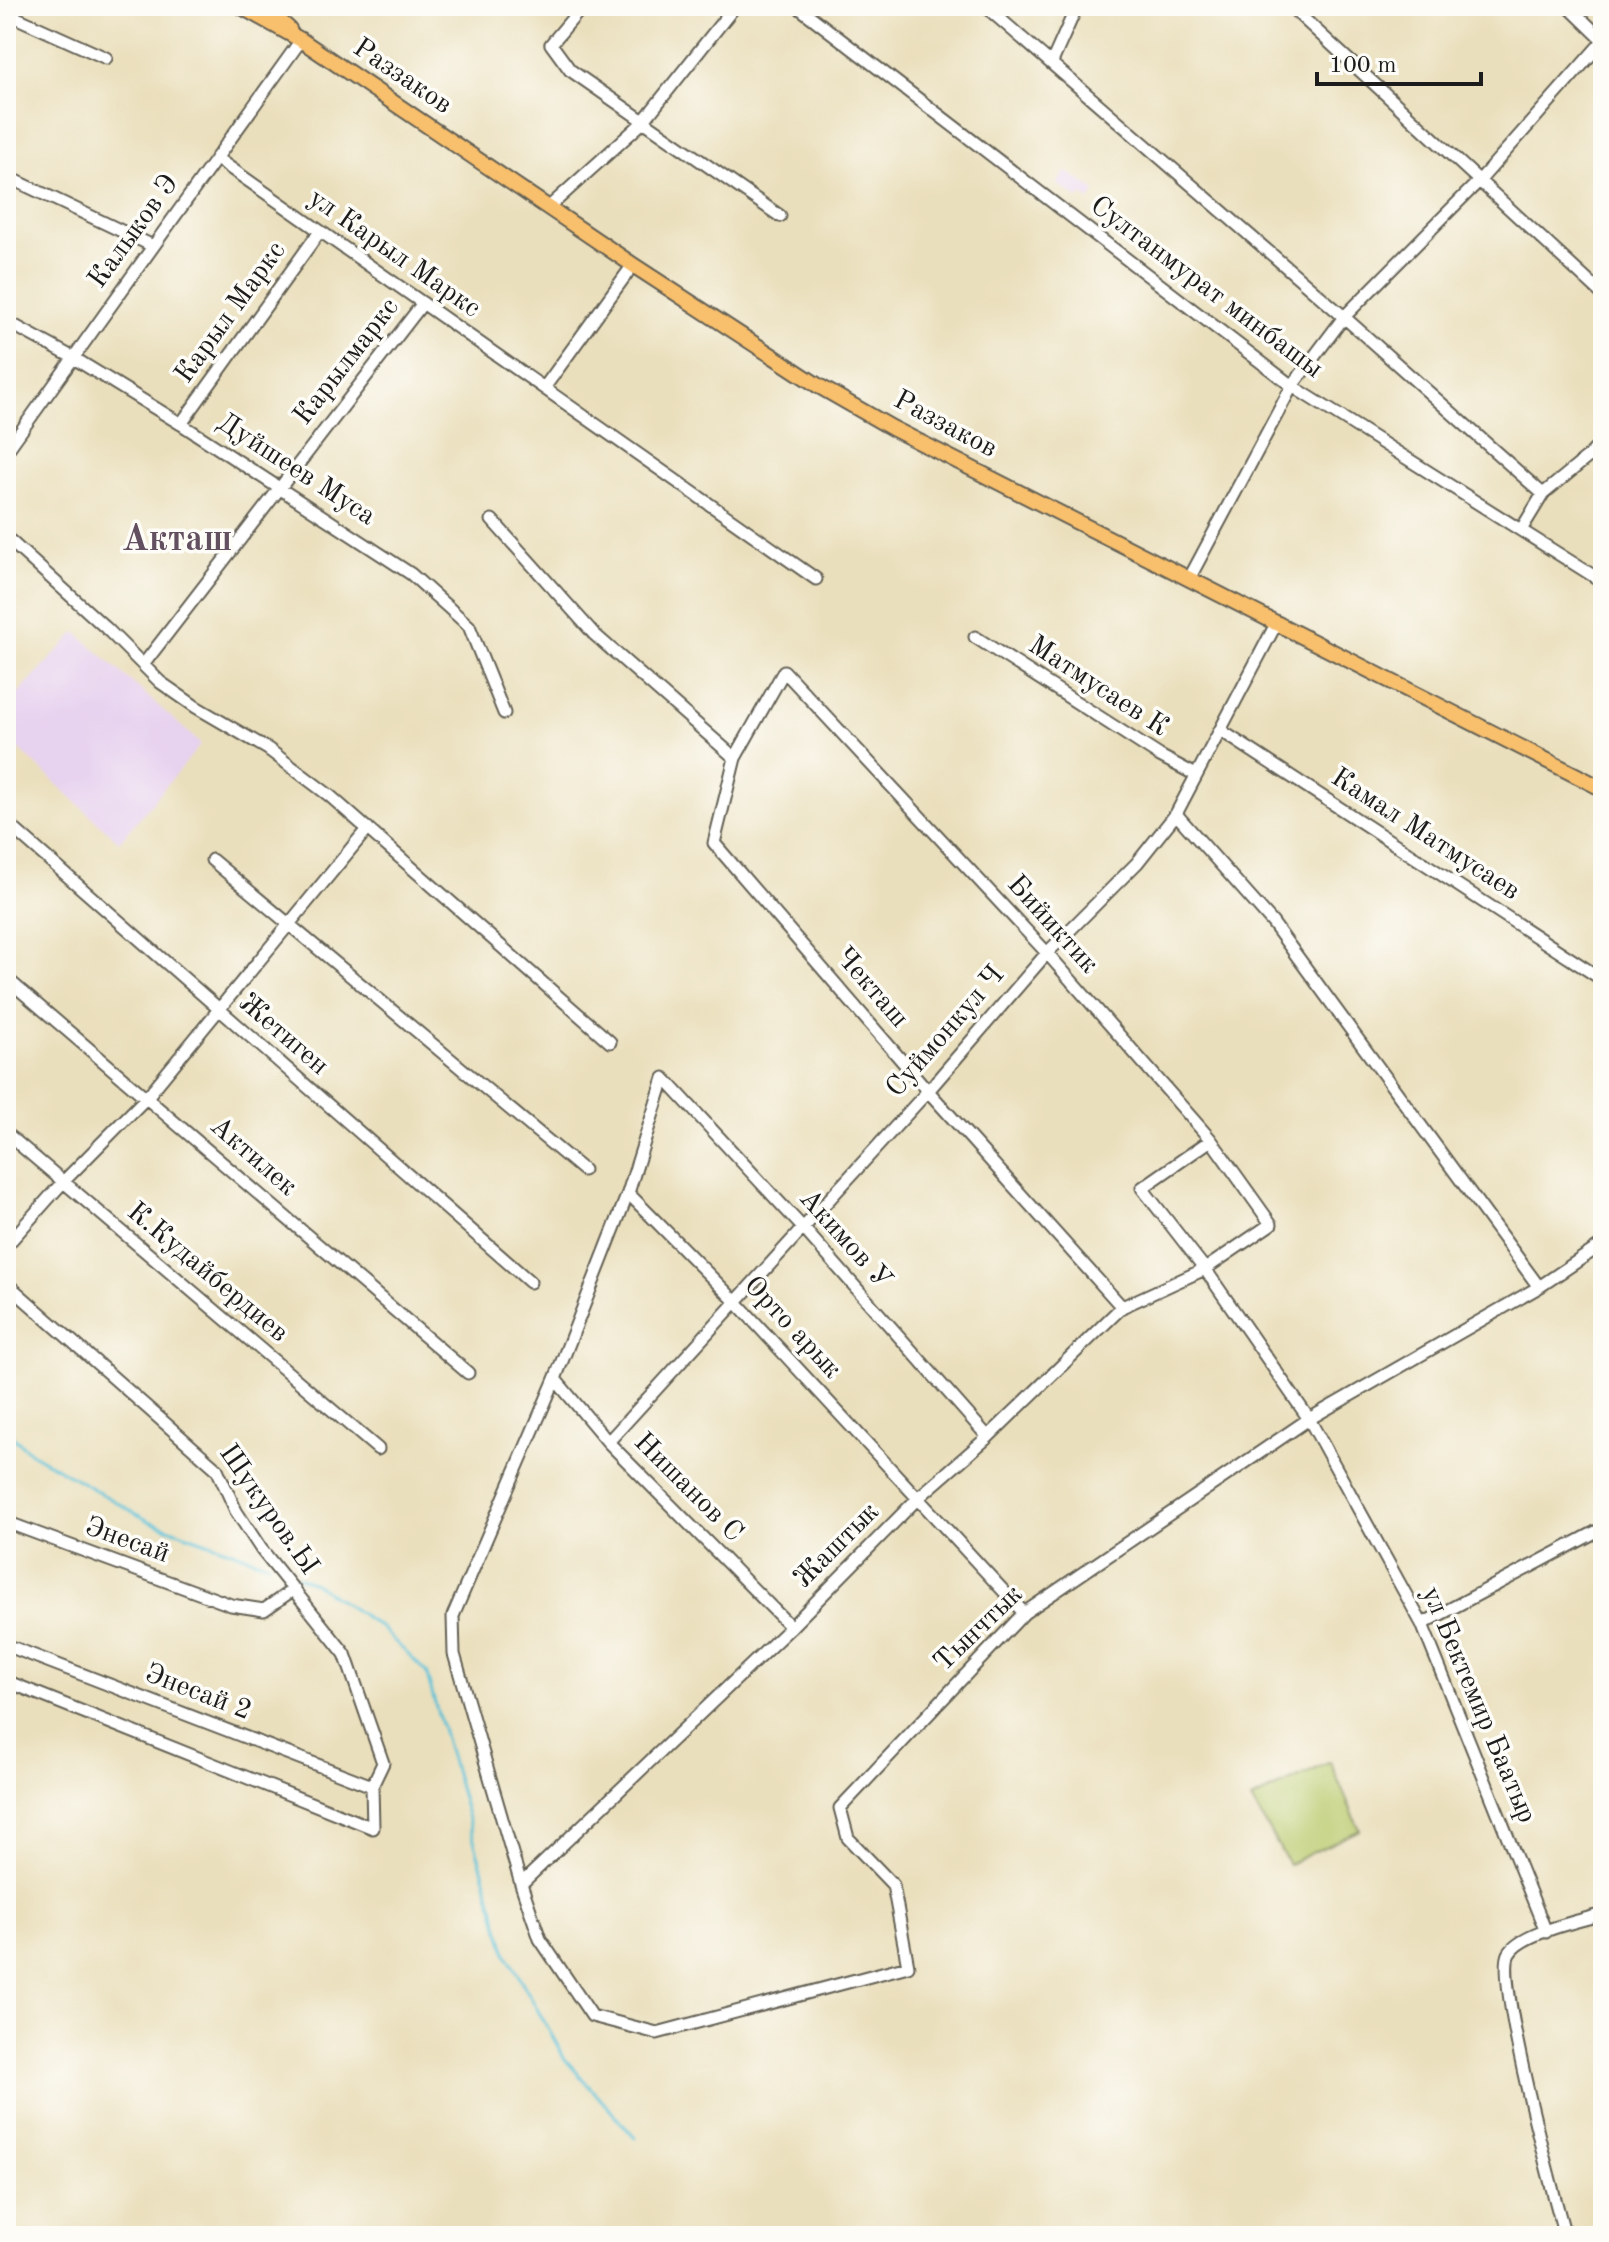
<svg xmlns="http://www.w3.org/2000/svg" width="1609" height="2242" viewBox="0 0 1609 2242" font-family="'Old Standard TT',serif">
  <rect width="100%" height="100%" fill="#fdfcf7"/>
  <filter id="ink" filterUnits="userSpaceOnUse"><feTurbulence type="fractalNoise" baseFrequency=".0125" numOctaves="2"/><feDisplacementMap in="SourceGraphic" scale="16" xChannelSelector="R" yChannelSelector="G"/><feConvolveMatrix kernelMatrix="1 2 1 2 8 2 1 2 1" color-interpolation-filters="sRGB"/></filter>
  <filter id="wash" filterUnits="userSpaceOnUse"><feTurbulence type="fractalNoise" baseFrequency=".006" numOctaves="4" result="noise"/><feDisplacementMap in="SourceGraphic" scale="32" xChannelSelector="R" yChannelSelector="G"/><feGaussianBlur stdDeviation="1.8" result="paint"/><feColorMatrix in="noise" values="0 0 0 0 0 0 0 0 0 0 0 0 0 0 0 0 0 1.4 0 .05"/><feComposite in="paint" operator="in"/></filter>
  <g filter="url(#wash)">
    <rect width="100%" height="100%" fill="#eadfbc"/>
    <path fill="#e7d2ef" d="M1066,171L1096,191L1090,200L1082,195L1079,199L1057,184Z
      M76,632L201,744L119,842L6,737V706Z"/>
    <path fill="#baca6d" stroke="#6b7344" stroke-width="2" d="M1330,1762L1360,1830L1289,1864L1251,1800Z"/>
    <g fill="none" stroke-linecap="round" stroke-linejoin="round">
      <path stroke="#59c0d6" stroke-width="3" d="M6,1431L31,1453L149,1521L268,1564
        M286,1572L314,1583L380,1627L426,1672L507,1955L565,2059L635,2138"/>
    </g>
  </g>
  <g filter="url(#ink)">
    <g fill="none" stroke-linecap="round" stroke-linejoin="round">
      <g stroke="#646054" stroke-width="15">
        <path id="minor" d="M583,6L551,44L570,70L780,216
          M797,6L1292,386L1603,582
          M985,6L1344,317L1543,494
          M1290,6L1603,295
          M1568,6L1603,40
          M6,13L106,58
          M1052,62L1077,6
          M216,158L816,579
          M6,176L153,246
          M548,208L642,123L735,6
          M6,321L72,357L181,424L411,574L469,626L504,713
          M544,388L633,265
          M181,424L320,231
          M6,452L301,40
          M492,520L594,634L735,758
          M1521,530L1543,494L1588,457L1603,441
          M6,537L106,628L160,682L196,707L268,749L330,796L610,1042
          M1189,579L1292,386L1344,317L1480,180L1603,41
          M975,637L1160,756L1196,775
          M143,665L423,303
          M1220,730L1603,980
          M1176,814L1272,922L1539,1287
          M6,822L530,1282
          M212,860L583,1170
          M6,978L468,1373
          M6,1133L378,1449
          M1211,1140L1142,1188L1205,1269L1309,1419L1422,1624L1546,1932
          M628,1193L737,1303L1024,1613
          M6,1246L63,1182L147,1097L368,828
          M6,1283L217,1469L236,1511L261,1549L345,1654L383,1763L372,1786L373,1828L6,1681
          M555,1379L608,1442L791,1627
          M988,1437L804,1229L664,1078L628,1193L555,1379L453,1616L454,1654L521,1884L540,1939L592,2016L657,2033L908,1966L893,1885L848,1838L840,1808L1024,1613L1309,1419L1539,1287L1603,1244
          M608,1442L928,1091L1047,953L1137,863L1176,814L1276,624
          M6,1522L231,1605L264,1610L294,1589
          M1422,1624L1603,1528
          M6,1645L372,1786
          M521,1884L791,1627L918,1498L988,1437L1122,1307L1205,1269L1271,1224L1211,1140L1047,953L784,671L735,758L714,843L928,1091L1122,1307
          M1565,2236C1554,2196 1495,1980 1509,1954C1520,1933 1580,1921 1603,1914"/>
      </g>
      <g stroke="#646054" stroke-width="18">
        <path id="major" d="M240,6L301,40L633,265L817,385L892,428L1603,789
          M263,6L289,29"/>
      </g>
      <use href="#minor" stroke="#fff" stroke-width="11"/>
      <use href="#major" stroke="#f8bf6c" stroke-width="14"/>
    </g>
  </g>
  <g text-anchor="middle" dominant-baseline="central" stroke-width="7" stroke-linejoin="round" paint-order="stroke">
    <g font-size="28" fill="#1c1c1c" stroke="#fdfcf7">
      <text transform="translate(402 77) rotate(34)">Раззаков</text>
      <text transform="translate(134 232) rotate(-54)">Калыков Э</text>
      <text transform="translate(394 254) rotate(35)">ул Карыл Маркс</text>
      <text transform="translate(1206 288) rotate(37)">Султанмурат минбашы</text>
      <text transform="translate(231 313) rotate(-54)">Карыл Маркс</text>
      <text transform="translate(347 362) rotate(-52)">Карылмаркс</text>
      <text transform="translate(945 425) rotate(28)">Раззаков</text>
      <text transform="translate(296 470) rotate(33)">Дуйшеев Муса</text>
      <text transform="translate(1098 687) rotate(33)">Матмусаев К</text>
      <text transform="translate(1425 835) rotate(33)">Камал Матмусаев</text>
      <text transform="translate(1052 925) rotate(48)">Бийиктик</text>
      <text transform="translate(871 988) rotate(49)">Чекташ</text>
      <text transform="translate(946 1032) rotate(-49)">Суймонкул Ч</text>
      <text transform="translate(283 1035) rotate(41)">Жетиген</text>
      <text transform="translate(253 1157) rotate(41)">Актилек</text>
      <text transform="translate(845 1240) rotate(48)">Акимов У</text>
      <text transform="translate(207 1273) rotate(40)">К.Кудайбердиев</text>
      <text transform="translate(792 1328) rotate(47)">Орто арык</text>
      <text transform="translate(688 1488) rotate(45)">Нишанов С</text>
      <text transform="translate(268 1510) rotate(55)">Шукуров.Ы</text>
      <text transform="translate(127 1541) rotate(20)">Энесай</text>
      <text transform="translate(837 1546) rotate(-45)">Жаштык</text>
      <text transform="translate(979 1629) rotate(-44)">Тынчтык</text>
      <text transform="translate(198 1693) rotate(21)">Энесай 2</text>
      <text transform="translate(1478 1705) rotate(67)">ул Бектемир Баатыр</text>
    </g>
    <g font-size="36" font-weight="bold" fill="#624f5f" stroke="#fdfcf7">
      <text x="177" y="541">Акташ</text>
    </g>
  </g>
  <rect width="1609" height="2242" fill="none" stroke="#fdfcf7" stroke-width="32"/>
  <path d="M1317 72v12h164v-12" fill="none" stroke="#1c1c1c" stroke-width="4"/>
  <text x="1329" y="72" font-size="24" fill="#1c1c1c" stroke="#fdfcf7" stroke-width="6" paint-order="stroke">100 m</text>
</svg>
